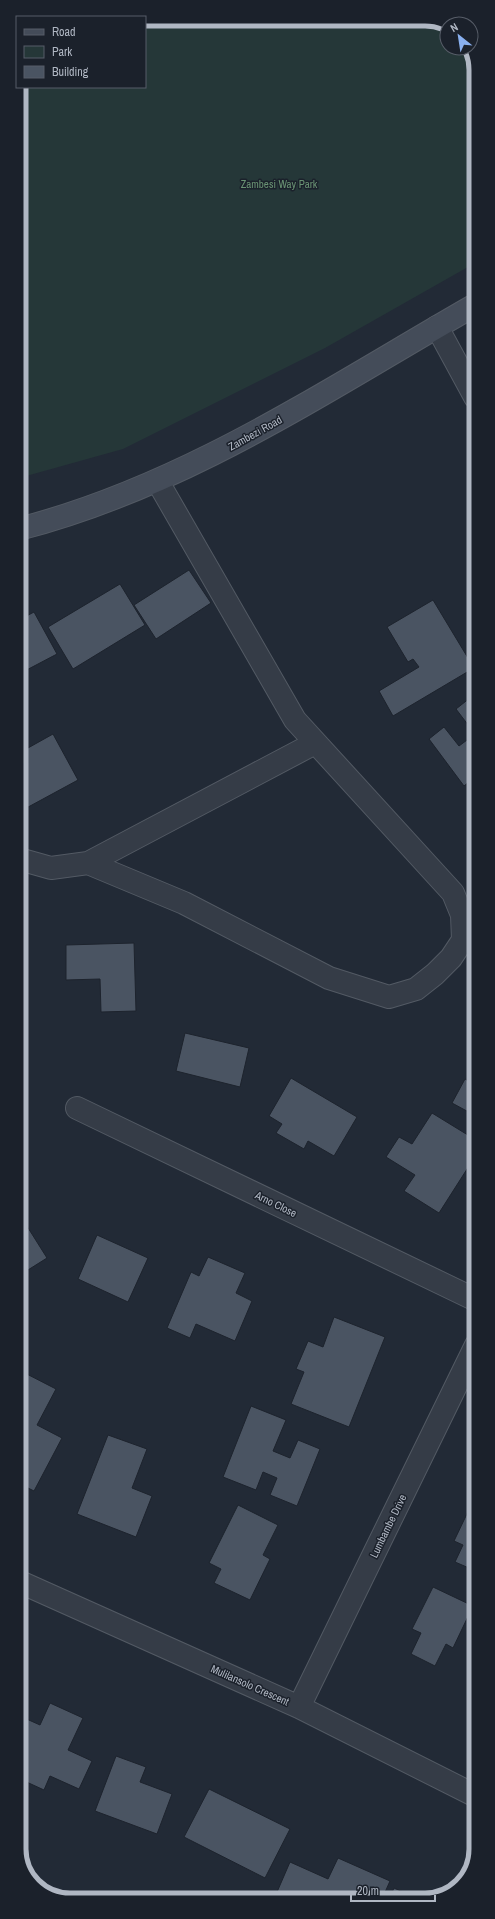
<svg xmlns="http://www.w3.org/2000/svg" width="495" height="1919" viewBox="0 0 495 1919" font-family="'Archivo Narrow',sans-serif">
  <rect width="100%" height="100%" fill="#222a36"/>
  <path fill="#253738" d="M145,19H431L447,27V48H468L475,61V263L325,348L123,449L19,478V103L28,87H145Z"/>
  <path fill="#4a5462" stroke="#1d232d" d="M189,570L211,603L156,639L134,605Z
    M120,584L145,625L73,669L48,627Z
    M433,600L474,668L393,716L379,691L419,667L413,659L408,662L387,627Z
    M34,612L57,654L19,674V620Z
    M475,694V777L464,786L429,739L444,727L459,746L475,734L456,709Z
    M53,734L78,780L19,812V753Z
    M19,924L26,936L19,940Z
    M134,943L136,1011L101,1012L100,979L66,980V945Z
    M185,1033L249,1048L240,1087L176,1071Z
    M291,1078L357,1117L334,1156L308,1141L304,1149L276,1133L282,1124L269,1116Z
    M465,1079L476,1085V1116L452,1103Z
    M432,1113L476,1140V1155L439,1213L404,1191L415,1175L386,1157L399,1137L412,1144Z
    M20,1215L47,1258L20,1275Z
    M97,1235L148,1258L128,1302L78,1279Z
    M208,1257L245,1273L236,1293L252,1301L235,1341L196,1324L190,1338L167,1328L191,1272L199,1276Z
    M334,1317L385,1337L349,1427L291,1404L304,1372L296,1369L308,1341L323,1347Z
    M21,1371L56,1389L37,1425L62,1438L34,1491L20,1484Z
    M251,1406L286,1420L273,1451L290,1458L298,1440L320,1449L297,1506L270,1495L277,1478L263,1472L256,1490L223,1477Z
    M108,1435L147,1449L132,1488L152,1496L136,1537L77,1514Z
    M475,1497L476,1498V1571L455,1562L463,1545L454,1541Z
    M238,1505L278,1525L263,1555L270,1559L250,1600L214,1583L221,1569L209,1563Z
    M433,1587L473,1606L453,1648L446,1644L435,1666L411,1654L421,1633L412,1629Z
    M50,1703L83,1718L68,1750L92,1761L79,1789L50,1776L44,1790L20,1779L27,1763L20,1760V1716L40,1725Z
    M116,1756L146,1767L140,1782L172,1794L157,1834L95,1811Z
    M209,1789L290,1829L265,1878L184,1837Z
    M338,1858L390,1881L382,1899H274L290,1862L328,1879Z
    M394,1888L418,1899H389Z"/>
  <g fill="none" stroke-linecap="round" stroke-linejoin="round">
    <g stroke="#535a64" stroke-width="24">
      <path id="minor" d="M437,327L475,397
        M19,859L51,868L88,863L315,743
        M88,863L184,903L329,978L389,997L416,989L435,974L451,958L463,940L462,915L453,893L295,720L158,482
        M77,1108L476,1300
        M20,1582L299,1707L476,1796
        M299,1707L476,1345"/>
    </g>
    <g stroke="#535a64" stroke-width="24">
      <path id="secondary" d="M19,529C186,486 328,389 475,305"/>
    </g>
    <use href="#minor" stroke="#353c47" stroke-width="22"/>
    <use href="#secondary" stroke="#444c59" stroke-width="22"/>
  </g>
  <g text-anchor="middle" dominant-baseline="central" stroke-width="3" stroke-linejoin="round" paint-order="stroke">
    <g font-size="11" fill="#699273" stroke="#1b212b">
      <text x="279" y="184">Zambesi Way Park</text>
    </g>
    <g font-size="11" fill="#b0b7c3" stroke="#1b212b">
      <text transform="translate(255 433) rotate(-29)">Zambezi Road</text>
      <text transform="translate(276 1204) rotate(26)">Arno Close</text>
      <text transform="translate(388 1526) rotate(-64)">Lumbambe Drive</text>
      <text transform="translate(250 1685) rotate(24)">Mulilansolo Crescent</text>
    </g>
  </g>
  <path d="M0 0H495V1919H0ZM70 26H425A44 44 0 0 1 469 70V1849A44 44 0 0 1 425 1893H70A44 44 0 0 1 26 1849V70A44 44 0 0 1 70 26Z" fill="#1b212b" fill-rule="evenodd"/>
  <path fill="none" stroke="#b0b7c3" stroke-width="5" d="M70 26H425A44 44 0 0 1 469 70V1849A44 44 0 0 1 425 1893H70A44 44 0 0 1 26 1849V70A44 44 0 0 1 70 26Z"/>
  <rect x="16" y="16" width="130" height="72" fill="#1b212b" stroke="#575d68"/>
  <rect x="24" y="29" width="20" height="6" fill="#444c59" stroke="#575d68"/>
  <text x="52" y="36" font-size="12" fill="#b0b7c3">Road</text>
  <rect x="24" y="46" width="20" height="12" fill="#253738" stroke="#575d68"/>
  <text x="52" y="56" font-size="12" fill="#b0b7c3">Park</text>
  <rect x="24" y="66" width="20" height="12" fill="#4a5462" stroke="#575d68"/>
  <text x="52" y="76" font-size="12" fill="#b0b7c3">Building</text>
  <g transform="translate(459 36) rotate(330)"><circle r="19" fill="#1b212b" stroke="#575d68"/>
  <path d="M0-3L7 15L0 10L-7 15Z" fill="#89b0ef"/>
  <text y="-6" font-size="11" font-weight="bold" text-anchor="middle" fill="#b0b7c3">N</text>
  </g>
  <path d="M351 1895v6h84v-6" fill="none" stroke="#b0b7c3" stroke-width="2"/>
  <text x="357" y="1895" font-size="12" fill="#b0b7c3" stroke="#1b212b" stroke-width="3" paint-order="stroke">20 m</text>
</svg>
